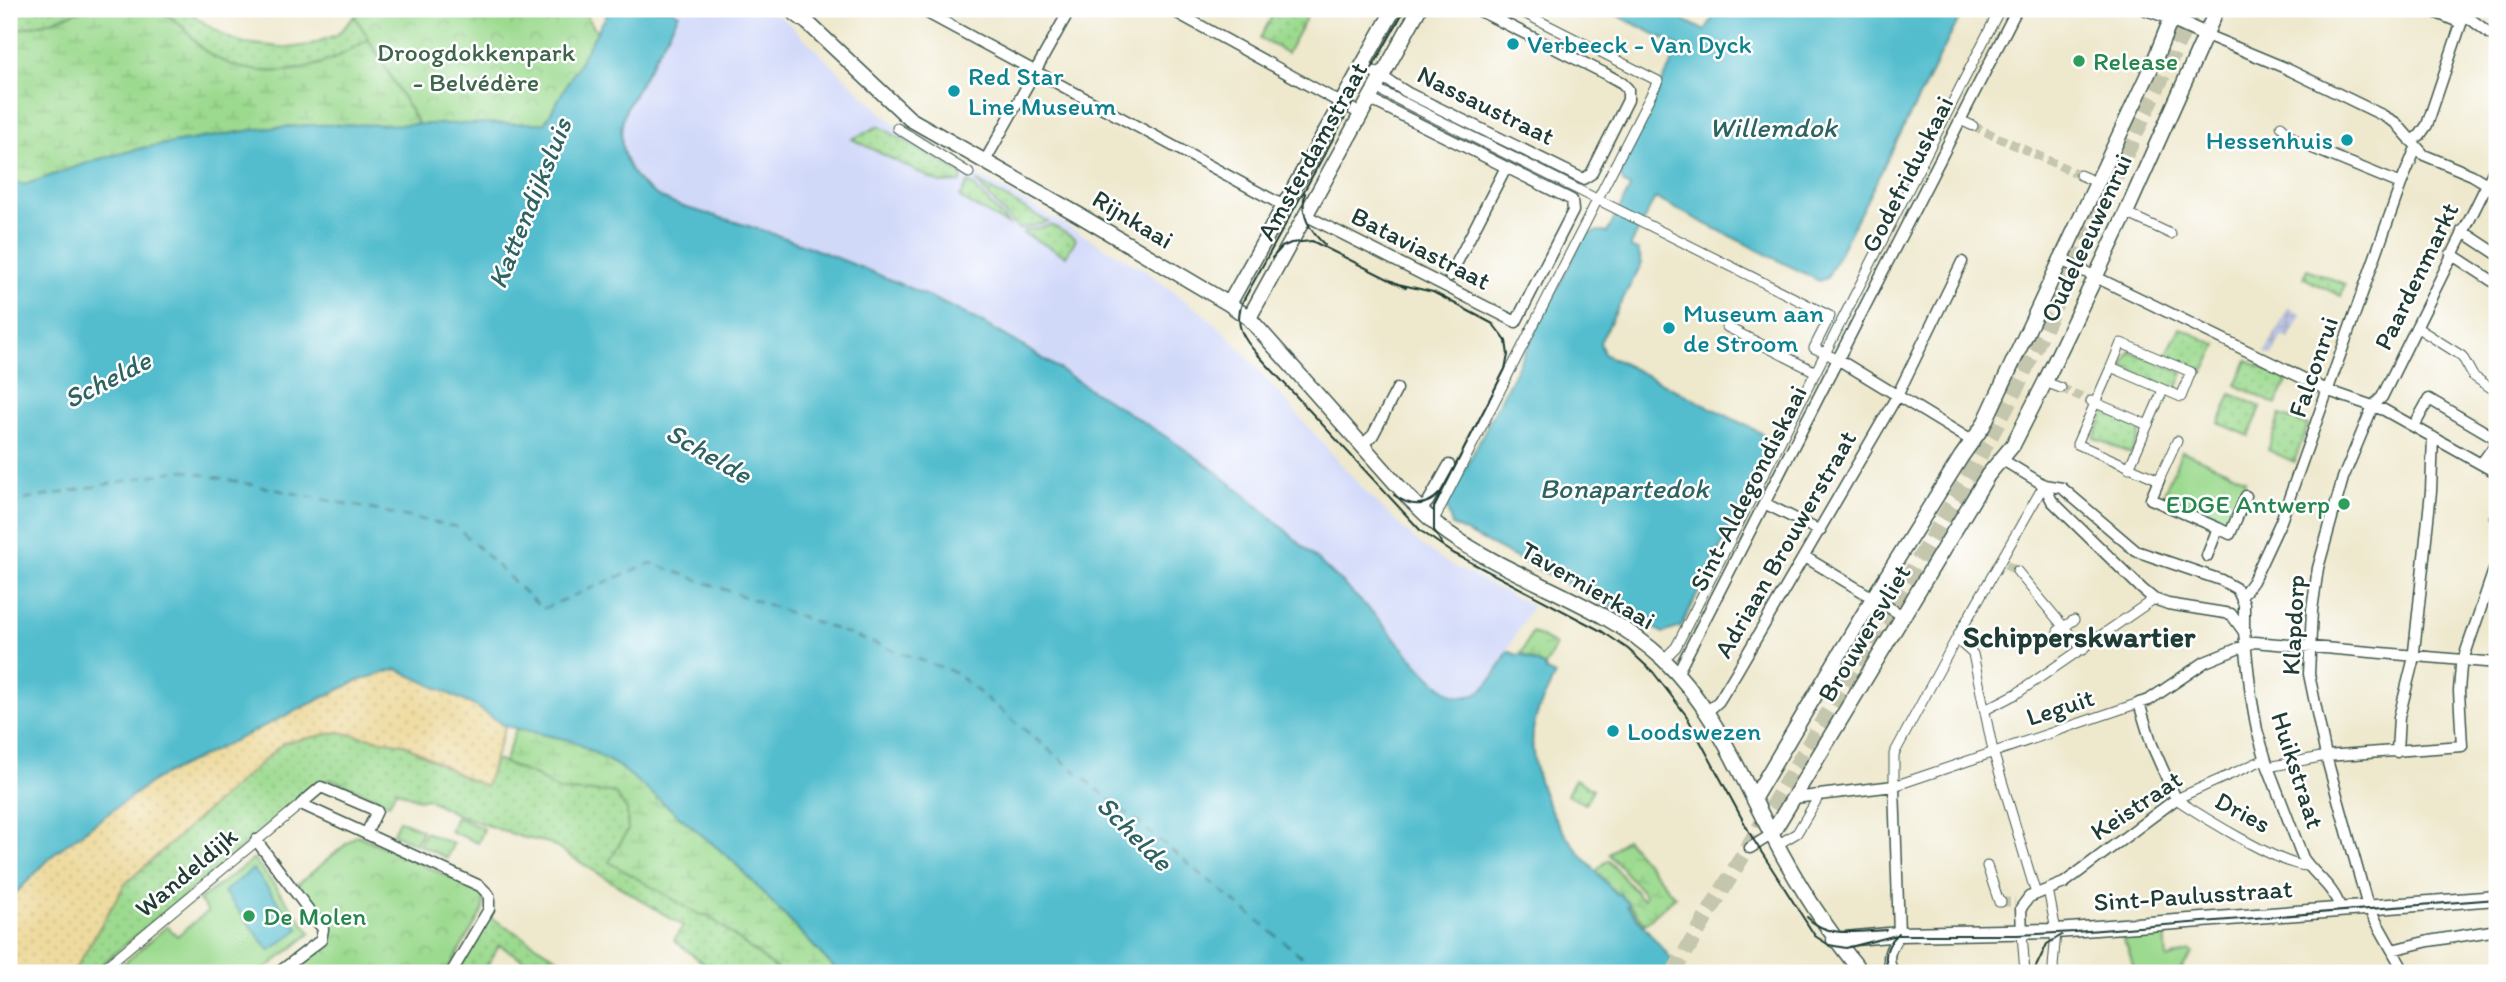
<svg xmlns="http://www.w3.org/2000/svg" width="2506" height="982" viewBox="0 0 2506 982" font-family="Itim,sans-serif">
  <defs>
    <pattern id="industrial-grid" width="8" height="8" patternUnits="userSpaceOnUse" patternTransform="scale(1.75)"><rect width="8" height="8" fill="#bbc3de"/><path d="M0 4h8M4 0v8" fill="none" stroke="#a0a8bf"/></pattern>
    <pattern id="grass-dots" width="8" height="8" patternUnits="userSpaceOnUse" patternTransform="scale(1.75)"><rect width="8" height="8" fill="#9cda8f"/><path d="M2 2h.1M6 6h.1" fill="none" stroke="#86bc7c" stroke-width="1.8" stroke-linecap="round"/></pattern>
    <pattern id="wetland-marsh" width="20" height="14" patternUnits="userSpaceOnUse" patternTransform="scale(1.75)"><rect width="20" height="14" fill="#9cda8f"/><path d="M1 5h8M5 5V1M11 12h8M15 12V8" fill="none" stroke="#86bc7c"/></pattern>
    <pattern id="sand-dots" width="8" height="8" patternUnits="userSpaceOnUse" patternTransform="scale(1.75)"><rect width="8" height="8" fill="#eeda9e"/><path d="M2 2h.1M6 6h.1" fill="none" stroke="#ccbc89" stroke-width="1.8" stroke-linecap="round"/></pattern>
    <pattern id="park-crowns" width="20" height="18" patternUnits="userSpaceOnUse" patternTransform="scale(1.75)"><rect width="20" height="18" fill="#9cda8f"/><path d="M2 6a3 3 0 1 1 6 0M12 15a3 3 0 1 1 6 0" fill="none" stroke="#86bc7c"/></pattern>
  </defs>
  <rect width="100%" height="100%" fill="#fff"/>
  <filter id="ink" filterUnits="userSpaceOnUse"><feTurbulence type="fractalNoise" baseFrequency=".0143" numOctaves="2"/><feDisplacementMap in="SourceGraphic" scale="14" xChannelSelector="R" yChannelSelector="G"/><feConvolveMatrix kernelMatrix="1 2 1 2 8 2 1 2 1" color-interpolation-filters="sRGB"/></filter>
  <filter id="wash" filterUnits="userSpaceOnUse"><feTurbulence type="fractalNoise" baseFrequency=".00686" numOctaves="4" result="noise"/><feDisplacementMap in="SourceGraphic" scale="28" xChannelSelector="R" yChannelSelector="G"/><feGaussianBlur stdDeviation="1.57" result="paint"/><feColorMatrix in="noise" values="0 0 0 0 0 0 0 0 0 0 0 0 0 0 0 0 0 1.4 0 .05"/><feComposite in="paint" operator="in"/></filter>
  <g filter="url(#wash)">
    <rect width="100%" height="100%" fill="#eee8cc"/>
    <path fill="#d1d9f9" d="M671,9H764L785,20L901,131L1146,271L1206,316L1226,333L1364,490L1416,541L1447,563L1532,606L1486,688L1466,697H1459L1444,691L1380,621L1309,551L1252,501L1179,445L999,331L906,287L842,259L665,201L644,186L627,163L620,137L621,122L626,109L679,15Z"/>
    <path fill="url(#industrial-grid)" d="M2288,308L2301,314L2289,339L2282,336L2272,356L2265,353Z"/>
    <path fill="url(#grass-dots)" stroke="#5e8c62" stroke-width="2" d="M18,9H85L52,21L9,32V11Z
      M157,9H186L200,20L229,38L244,43L289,48L309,45L337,35L355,16L369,39C358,45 347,53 335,58C293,77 239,78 201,48C197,45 195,40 191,36C182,25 170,15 157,9Z
      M1276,9H1311L1287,53L1260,38Z
      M879,126L962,174L961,182L940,183L852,139Z
      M976,181L1048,222L1020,229L1015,226Z
      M968,182L974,186L1010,226L960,198Z
      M1052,225L1076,239L1066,256L1023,233L1025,231Z
      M2307,269L2345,284L2341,296L2304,278Z
      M2180,328L2217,345L2204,372L2165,357Z
      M2130,351L2183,373L2176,390L2123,367Z
      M2247,360L2288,379L2276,405L2236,385Z
      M2231,394L2261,407L2249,436L2219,423Z
      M2106,411L2143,427L2131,454L2094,438Z
      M2280,415L2308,425L2294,462L2268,450Z
      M338,732L404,744L466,778L486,785L495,759L536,776L559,791L614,792L627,810L628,830L610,862L707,915L782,973H716L674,940L683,926L549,843L521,837L458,815L426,798L420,800L396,790L389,804L332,779L320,783L91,973H73L125,884L212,805L283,743Z
      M1575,779L1593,789L1585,804L1567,795Z
      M490,917L582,973H545L499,945L483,973H457Z"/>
    <path fill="url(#wetland-marsh)" stroke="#5e8c62" stroke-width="2" d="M85,9H157C169,15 182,25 191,36C195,40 197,45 201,48C239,78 293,77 335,58C347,53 358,45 369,39L419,125H310L258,129L142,148L96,160L24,185L9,180V32L52,21Z
      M1532,632L1556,645L1545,667L1521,654Z
      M516,729L573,741L620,767L732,860L839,973H782L707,915H700L609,862L628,830L627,810L614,792L559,791L536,776L504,763Z
      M1626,839L1675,897L1645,924L1620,894L1617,895L1596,871L1608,860L1641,898L1644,899L1645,895L1609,854Z"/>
    <path fill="url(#sand-dots)" stroke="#868c69" stroke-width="2" d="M397,668L475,706L505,726L486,786L466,778L404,744L338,732L283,743L125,884L73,973H9V900L56,852L155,779L357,681Z"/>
    <path fill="url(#park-crowns)" stroke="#5e8c62" stroke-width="2" d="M359,9H583L597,32L545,123L419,125L355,16Z
      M357,835L478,890C485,897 485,903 482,912L446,973H288L329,942L331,930L297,885Z"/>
    <path fill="#9cda8f" stroke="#5e8c62" stroke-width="2" d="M2182,451L2246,479L2225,526L2162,497Z
      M456,817L484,829L478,843L450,831Z
      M399,820L422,830L416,844L393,834Z
      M425,832L453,844L447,858L419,845Z
      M254,859L311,933L260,973H113L167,926L177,936L208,911L199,900Z
      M2165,933L2167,959L2191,951L2193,953L2178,973H2135L2128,948L2121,936Z"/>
    <path fill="#52bdce" stroke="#387d81" stroke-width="2" d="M610,9H671L679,14L626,109C616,137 622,167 645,187C664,203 688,208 712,215C741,224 771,232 799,243C859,266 919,290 977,320C1015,340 1052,364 1088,388C1127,412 1166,435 1203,462C1262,506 1316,558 1369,609C1387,627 1436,692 1457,696C1485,702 1497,670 1508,651L1517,655L1521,654L1545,667L1546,671L1555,675C1548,690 1540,704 1535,720C1526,754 1542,799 1561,828C1576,852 1598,873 1617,895L1619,893L1629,904L1627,906L1683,973H839L732,860L620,767L573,741L505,726L475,706L397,669L357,681L155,779L56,852L9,900V180L24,185L96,160L142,148L258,129L311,125L545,123Z
      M1605,9H1663L1705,31L1718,9H1964L1827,278L1819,281L1655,198L1631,245V248L1638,250L1642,263L1600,342L1604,354L1763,434L1769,452L1681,627L1663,633L1452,525L1446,506L1585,235L1598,231L1607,233L1630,188L1623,182L1618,169L1679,49L1678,46Z
      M253,869L299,929L270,951L224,892Z"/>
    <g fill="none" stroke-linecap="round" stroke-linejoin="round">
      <path stroke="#2e6362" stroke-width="2" stroke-dasharray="9 7" stroke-linecap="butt" d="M9,503L181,470L457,527L542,609L651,563L954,672L1322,973"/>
    </g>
  </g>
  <g filter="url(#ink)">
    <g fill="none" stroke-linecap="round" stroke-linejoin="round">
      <path stroke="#c5c6ae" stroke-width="9" stroke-dasharray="9 4.5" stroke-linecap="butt" d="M1973,126L2080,175
        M2061,388L2091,401
        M2006,565L2017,571
        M2001,902H2015"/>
      <path stroke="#c5c6ae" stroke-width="16" stroke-dasharray="16 8" stroke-linecap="butt" d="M1673,973L1972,470L2012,397L2194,9"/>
      <g stroke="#3e574b" stroke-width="11">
        <path id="pedestrian" d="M1383,92L1830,316L1814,348L1839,360
          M1960,120L1973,126
          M2281,126L2292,137L2313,148
          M897,128L969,173
          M2080,175L2096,182
          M2126,213L2171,234
          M1727,327L1816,372
          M2416,327L2462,356L2473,376L2497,392
          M2121,343L2191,372L2181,397L2111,367Z
          M2111,367L2077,444L2159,480L2177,441
          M2045,382L2061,388
          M2091,401L2148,425
          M2129,468L2163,390
          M2044,485L1956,639L1894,754V786L2139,703
          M1436,516L1658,81L1516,9
          M2017,571L2083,650
          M2058,631L2074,620
          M1956,639L1973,654L1993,751L2036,894
          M1669,654L1676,647L2000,9
          M1985,710L2016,694L2154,599
          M2268,767L2326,756
          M2176,799C2200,815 2283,867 2308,866
          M2176,799L2265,759
          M1777,845L1797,833L1819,796
          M1987,866L1999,902H2001
          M2048,889L2056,931L2053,967L2055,973
          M2022,933L2025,973
          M98,973L301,804"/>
      </g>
      <g stroke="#3e574b" stroke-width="13">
        <path id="minor" d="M920,9L1284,206
          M1170,9L1361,114
          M2143,9L2171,19
          M2427,9L2461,23
          M2464,14L2497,39
          M2206,35L2283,67L2382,115L2396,123L2424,155L2472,175L2497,190
          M1363,65L1408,93L1583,179L1591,174L1628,100V89L1622,83L1604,73L1476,9
          M2411,141L2420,135L2427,125L2466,9
          M2313,148L2401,184
          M985,161L1070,9
          M1305,215L1516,322L1573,211L1572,200L1369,99
          M2462,231L2497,254
          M2451,254L2497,284
          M2059,259L2329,391L2384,410L2497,473
          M1450,276L1506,167
          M1839,360L1972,441
          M2414,426L2429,399L2497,439
          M1362,445L1373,435L1397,389
          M2001,459L2044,485L2062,488L2136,551L2221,580L2237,589L2244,604V632L2251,696L2257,730L2268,767L2303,858C2315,876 2334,887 2340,908
          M2481,464L2497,442
          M2159,480L2151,499L2218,528L2207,556
          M2044,485L2052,501L2142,589L2154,599L2168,604L2231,614L2244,632
          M1766,504L1820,531
          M1420,510L1428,502L1449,465
          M2497,514L2495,517L2497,519
          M2218,528L2230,534L2246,496
          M1805,557L1903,616
          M2242,596L2253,581L2281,521L2401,184L2416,148
          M1677,674L2017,9
          M1707,712L1719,701L1736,673L1897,396L1962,262
          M2397,752L2399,717L2413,661L2431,491L2433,437
          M2326,756L2462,746L2459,691L2461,666L2497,561
          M1794,798L1894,786L1899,934C1891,948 1884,958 1894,973
          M366,834L377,811L321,787L301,804L480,886L489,895V909L451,973
          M256,840L323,929L321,940L278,973
          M1750,848L1771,835
          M2022,933L2021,908L2029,897L2064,883L2176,799L2152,745L2139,703L2149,700L2205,662L2254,642L2497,663
          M2392,950L2429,941L2497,930
          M2405,973L2368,907L2326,756L2309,674L2312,610L2318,568L2343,478L2373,406L2382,397L2497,164"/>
      </g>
      <g stroke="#3e574b" stroke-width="17">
        <path id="tertiary" d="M789,9L808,23L910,119L1079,215L1229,304L1249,318L1408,497C1421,510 1433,523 1448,533C1515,581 1602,602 1663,659C1714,707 1740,775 1772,835C1797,884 1827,930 1862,973
          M2171,19L2206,35
          M1229,304L1394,9
          M1249,318L1419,9
          M1754,798L1873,598L1961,457L1983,426L2155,59L2175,9
          M1771,835L1988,475L2013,445L2045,382L2126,213L2217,9
          M1834,940L1899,934L2056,931L2497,898"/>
      </g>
      <use href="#pedestrian" stroke="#fff" stroke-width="9"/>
      <use href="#minor" stroke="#fff" stroke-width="10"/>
      <use href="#tertiary" stroke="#fff" stroke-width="14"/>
      <path stroke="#1f3d34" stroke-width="2" d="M1405,9L1243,301C1233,324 1243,339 1259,356L1421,531L1453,553L1603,632L1628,649L1653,672L1686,715L1753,839L1815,936L1829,945L1846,948L1897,935H2017L2075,932L2497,899
        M1305,193C1300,215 1309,230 1325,245
        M1272,258L1282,247L1291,243L1312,241L1406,288
        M1398,284L1433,292L1493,324L1506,341L1508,355L1505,369L1434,507V530L1442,544
        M1394,495C1410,507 1426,508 1440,493
        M1807,917C1827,939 1859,931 1886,930
        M1891,973C1881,958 1886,945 1899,933
        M2033,973L2047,944L2062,935"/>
    </g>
  </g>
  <g fill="#0f9aa8" stroke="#fff" stroke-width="2.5">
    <circle cx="1513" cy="44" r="7"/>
    <circle cx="954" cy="91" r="7"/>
    <circle cx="2347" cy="140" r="7"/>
    <circle cx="1669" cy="328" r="7"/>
    <circle cx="1613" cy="731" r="7"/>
  </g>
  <g fill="#2e9e5b" stroke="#fff" stroke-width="2.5">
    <circle cx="2079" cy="61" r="7"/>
    <circle cx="2344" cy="504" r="7"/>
    <circle cx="249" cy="916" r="7"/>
  </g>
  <g text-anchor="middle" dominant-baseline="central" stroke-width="5" stroke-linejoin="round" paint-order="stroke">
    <g font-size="26" fill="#0d838f" stroke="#fff" text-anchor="start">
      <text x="1527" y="44">Verbeeck - Van Dyck</text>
      <text x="968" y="76">Red Star<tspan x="968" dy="30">Line Museum</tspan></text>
      <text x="2333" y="140" text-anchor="end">Hessenhuis</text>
      <text x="1683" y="313">Museum aan<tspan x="1683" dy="30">de Stroom</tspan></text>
      <text x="1627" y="731">Loodswezen</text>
    </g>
    <g font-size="26" fill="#3e644b" stroke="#fff">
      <text x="476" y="52">Droogdokkenpark<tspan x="476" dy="30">- Belvédère</tspan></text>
    </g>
    <g font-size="26" fill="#27864d" stroke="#fff" text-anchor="start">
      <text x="2093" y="61">Release</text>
      <text x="2330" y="504" text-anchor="end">EDGE Antwerp</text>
      <text x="263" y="916">De Molen</text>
    </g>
    <g font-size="26" fill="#1f3d34" stroke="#fff">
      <text transform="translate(1486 105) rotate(26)">Nassaustraat</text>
      <text transform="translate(1312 151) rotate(-61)">Amsterdamstraat</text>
      <text transform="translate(1907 174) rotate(-63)">Godefriduskaai</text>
      <text transform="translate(1133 219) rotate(31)">Rijnkaai</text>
      <text transform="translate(2086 238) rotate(-65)">Oudeleeuwenrui</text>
      <text transform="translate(1421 248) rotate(27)">Bataviastraat</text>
      <text transform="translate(2416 276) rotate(-64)">Paardenmarkt</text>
      <text transform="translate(2313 367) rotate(-71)">Falconrui</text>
      <text transform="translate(1748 488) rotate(-63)">Sint-Aldegondiskaai</text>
      <text transform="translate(1785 544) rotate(-60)">Adriaan Brouwerstraat</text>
      <text transform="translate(1588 585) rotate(30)">Tavernierkaai</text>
      <text transform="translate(2293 625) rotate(-87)">Klapdorp</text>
      <text transform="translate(1864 633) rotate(-59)">Brouwersvliet</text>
      <text transform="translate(2060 707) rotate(-18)">Leguit</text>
      <text transform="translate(2298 770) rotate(72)">Huikstraat</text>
      <text transform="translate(2136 805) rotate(-34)">Keistraat</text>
      <text transform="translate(2243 812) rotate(28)">Dries</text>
      <text transform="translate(186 872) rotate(-40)">Wandeldijk</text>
      <text transform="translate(2193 895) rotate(-4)">Sint-Paulusstraat</text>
    </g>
    <g font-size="28" font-style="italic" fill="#2e6362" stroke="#fff">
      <text x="1773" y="127">Willemdok</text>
      <text transform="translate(529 203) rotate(-68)">Kattendijksluis</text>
      <text transform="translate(107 379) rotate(-27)">Schelde</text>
      <text transform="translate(709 453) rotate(30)">Schelde</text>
      <text x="1624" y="488">Bonapartedok</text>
      <text transform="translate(1135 833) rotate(45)">Schelde</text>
    </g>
    <g font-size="30" font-weight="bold" fill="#1f3d34" stroke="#fff">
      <text x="2079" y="636">Schipperskwartier</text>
    </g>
  </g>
  <rect width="2506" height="982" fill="none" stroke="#fff" stroke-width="35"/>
</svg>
